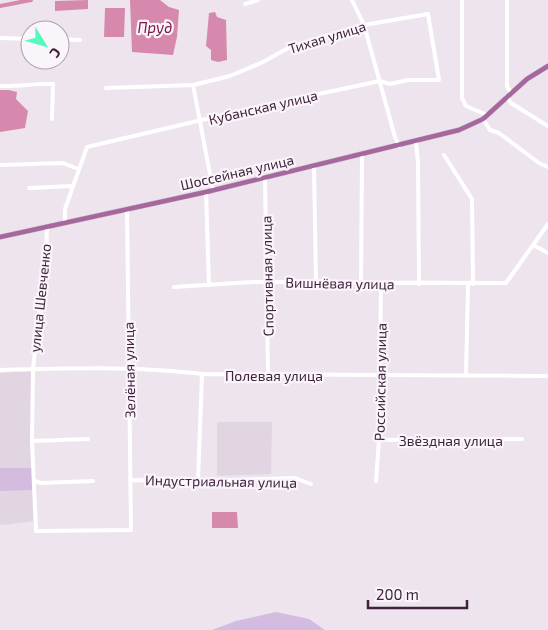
<svg xmlns="http://www.w3.org/2000/svg" width="548" height="630" viewBox="0 0 548 630" font-family="'Exo 2',sans-serif">
  <rect width="100%" height="100%" fill="#ede4ee"/>
  <path fill="#e1d5e2" d="M32,371L34,521L4,525L0,524V373Z
    M217,422H272L271,474L217,476Z"/>
  <path fill="#d3bce0" d="M0,468H34V490L0,491Z
    M276,612L309,619L325,630H212L236,621Z"/>
  <path fill="#d689ad" d="M88,0V9L55,11V1Z
    M130,0H160L169,7L179,10L177,37L173,55L132,52Z
    M105,8H125L124,37H104Z
    M215,12L217,17L226,20L227,60L218,62L211,60V50L206,46L209,13Z
    M0,90H9L17,92L16,99L28,111L25,128L0,132Z
    M212,512H237L238,528H212Z"/>
  <g fill="none" stroke-linecap="round" stroke-linejoin="round">
    <path stroke="#d689ad" stroke-width="4" d="M0,6L31,0"/>
    <g stroke="#cac1c9" stroke-width="5.5">
      <path id="major" d="M0,237L206,192L459,130L483,119L527,79L548,66"/>
    </g>
    <path stroke="#fff" stroke-width="4" d="M352,0L364,25L395,137L399,146
      M462,0V98L466,106L487,115
      M507,0V86L511,93
      M245,4L258,0
      M0,38L30,39
      M60,39L80,40
      M193,85L213,190
      M0,86C19,87 35,83 53,84L52,119
      M507,97L511,103L548,126
      M483,119L490,130L499,133L539,163L548,167
      M416,142L418,163L419,284
      M444,155L472,199L473,284
      M0,165L63,163L78,169
      M314,166L316,283
      M265,178L268,375
      M29,188L73,186
      M206,192L209,285
      M65,222V209L87,147L257,107L380,81L390,84L408,80H439L428,14L364,25L290,47L263,62L230,76L193,85L106,88
      M47,227L46,255L33,369L32,441L36,531L131,530L127,209
      M533,245L548,253
      M361,283L362,155
      M174,287L253,282L506,283L548,224
      M0,370C66,368 137,366 202,374L548,376
      M466,375L468,284
      M379,440L522,439
      M32,441L88,439
      M130,480L198,481L295,478L311,484
      M35,481L41,483L93,481
      M198,481L202,374
      M376,481L379,440L381,283"/>
    <use href="#major" stroke="#a6669e" stroke-width="4.5"/>
  </g>
  <g text-anchor="middle" dominant-baseline="central" stroke-width="4.5" stroke-linejoin="round" paint-order="stroke">
    <g font-size="14" fill="#41223d" stroke="#f9f5fa">
      <text transform="translate(327 37) rotate(-17)">Тихая улица</text>
      <text transform="translate(263 107) rotate(-13)">Кубанская улица</text>
      <text transform="translate(237 172) rotate(-13)">Шоссейная улица</text>
      <text transform="translate(267 276) rotate(-91)">Спортивная улица</text>
      <text transform="translate(340 283) rotate(1)">Вишнёвая улица</text>
      <text transform="translate(40 298) rotate(-84)">улица Шевченко</text>
      <text transform="translate(129 370) rotate(-91)">Зелёная улица</text>
      <text x="274" y="375">Полевая улица</text>
      <text transform="translate(380 382) rotate(-89)">Российская улица</text>
      <text x="451" y="440">Звёздная улица</text>
      <text transform="translate(221 481) rotate(1)">Индустриальная улица</text>
    </g>
    <g font-size="15" font-style="italic" fill="#811848" stroke="#f9f5fa">
      <text x="155" y="27">Пруд</text>
    </g>
  </g>
  <g transform="translate(45 45) rotate(127)"><circle r="24" fill="#f9f5fa" stroke="#afa1ae"/>
  <path d="M0-4L9 19L0 12L-9 19Z" fill="#57f9bc"/>
  <text y="-8" font-size="14" font-weight="bold" text-anchor="middle" fill="#41223d">С</text>
  </g>
  <path d="M368 600v8h99v-8" fill="none" stroke="#41223d" stroke-width="2.5"/>
  <text x="376" y="600" font-size="15" fill="#41223d" stroke="#f9f5fa" stroke-width="4" paint-order="stroke">200 m</text>
</svg>
